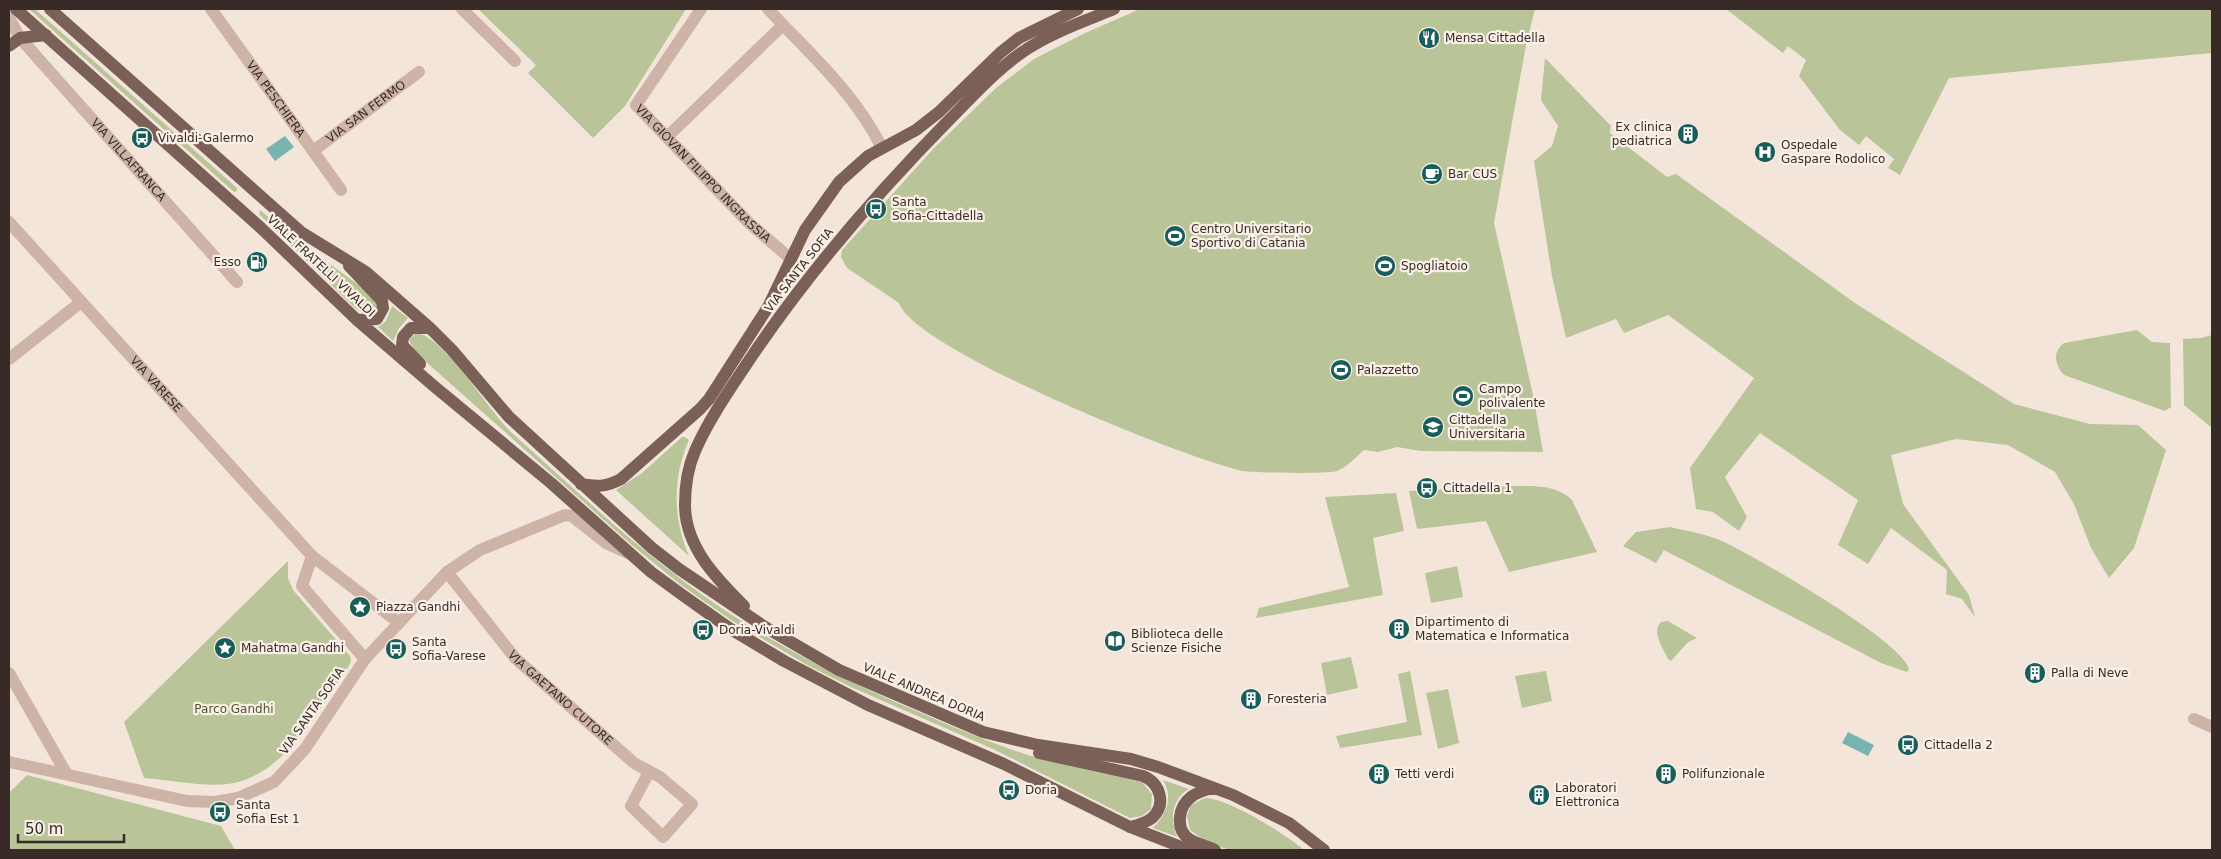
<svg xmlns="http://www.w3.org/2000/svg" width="2221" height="859" viewBox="0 0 2221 859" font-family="'DejaVu Sans',sans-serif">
  <rect width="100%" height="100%" fill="#f4e5db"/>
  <path fill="#bac499" d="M29,9H35L237,188V191L234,192Z
    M478,9H686L625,106L593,138L528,73L536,65Z
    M1140,9H1535L1526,45L1494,223L1533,395L1543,452L1421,451L1397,447L1378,452L1364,450C1357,456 1347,467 1337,471C1330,474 1254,473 1243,471C1188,460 913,349 899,303L847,268L841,257L842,250L934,148L996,88L1034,59L1083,34Z
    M1726,9H2212V53L1949,78L1900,175L1888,168L1894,159L1866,136L1859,145L1840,130L1799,76L1806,60L1788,46L1783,53Z
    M1545,58L1611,126L1610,133L1667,177L1676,174L1855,303L2014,404L2090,424L2138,425L2166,450L2134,548L2109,578L2091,548L2074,504L2055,472L2008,445L1956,439L1891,455L1903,504L1969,595L1975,617L1962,599L1946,594L1947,570L1891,528L1868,564L1838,545L1858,500L1760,433L1725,477L1747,517L1739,531L1713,512L1696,509L1690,468L1754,378L1668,315L1624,333L1616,319L1566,338L1552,276L1534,161L1552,146L1558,126L1541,100Z
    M260,210L302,244L367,291L374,298L378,306L374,313L364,314L355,308L259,214Z
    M392,306L408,318L399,328L393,341L378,327L386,321Z
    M2137,330L2152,342L2170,343L2171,407L2165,411L2064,375C2055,365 2052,352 2064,343Z
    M416,333C443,335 489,411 511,432C567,482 622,535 682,580C755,635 836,677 919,712C955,728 991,743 1028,755C1065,766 1104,773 1142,782L1152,794L1151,809L1142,816L1130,818L993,749L851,687L809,666L734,622L681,585L633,546L416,353L409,340Z
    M2212,335V428L2184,405L2183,339L2201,338Z
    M682,437H685L689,440C672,478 673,519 689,556L616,490L642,473Z
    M1512,486C1533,486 1556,484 1572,500L1597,552L1509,572L1486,521L1417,529L1409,491Z
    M1396,493L1404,531L1373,538L1383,595L1256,618L1259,608L1349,587L1325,497Z
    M1670,527C1687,531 1706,534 1722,541C1754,556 1902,640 1909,669L1907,672L1881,663L1664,550L1656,563L1623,546L1636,532Z
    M288,561V578L293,590L350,656L351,660L350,664C321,706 285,777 228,784C204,787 169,780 144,778L124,722Z
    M1457,566L1463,597L1431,603L1425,573Z
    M1668,621L1697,638L1688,642L1671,661L1668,659C1663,648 1651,632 1661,622Z
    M1351,657L1358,688L1327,695L1321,663Z
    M1410,671L1422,735L1340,748L1336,736L1407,722L1398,674Z
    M1546,671L1552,701L1522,708L1515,676Z
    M1448,689L1459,743L1438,749L1426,693Z
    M27,775L221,826L235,850H9V793Z
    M1163,780L1189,789C1171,799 1170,820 1177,837L1153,828C1166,814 1174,798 1163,780Z
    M1205,798C1230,799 1285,834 1304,850H1229L1204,840L1190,830L1187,816L1191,805Z"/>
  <path fill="#77b3af" d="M285,136L294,147L275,161L266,149Z
    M1848,732L1874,745L1868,756L1842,743Z"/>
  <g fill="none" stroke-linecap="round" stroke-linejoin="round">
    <g stroke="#cdb4a6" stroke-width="12">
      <path id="s1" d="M211,9L341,190"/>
      <path d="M462,9L515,61"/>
      <path id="s2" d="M701,9L636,105L748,222L791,259"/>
      <path d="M768,9C809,53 855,93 882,148"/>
      <path id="s3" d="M9,18L20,38L237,282"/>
      <path d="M667,137L783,25"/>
      <path id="s4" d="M313,151L419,72"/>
      <path id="s5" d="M9,222L312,556L398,622"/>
      <path d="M9,359L81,302"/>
      <path d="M312,556L302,586L365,659"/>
      <path id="s6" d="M447,572L515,658L634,763L660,777L692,804L663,837L631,806L649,772"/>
      <path d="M9,673L66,773"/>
      <path d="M2194,719L2212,727"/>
      <path d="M9,762L187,801L215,802L238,798L274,782L305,749L365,659L447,572L480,550L565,515L572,516L606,543L628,553"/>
    </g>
    <path stroke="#7b6057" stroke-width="12" d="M16,9L261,228L357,320L435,387L551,483L651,572L681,594L729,628L784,661L868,705L1004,764L1130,827L1189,850
      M50,9L275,209L301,232L366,272L430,328L452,350L509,417L652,548L679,569L765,627L839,670L983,732L1038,745L1131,759L1158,767L1233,795L1289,823L1324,850
      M9,46L20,38L46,35
      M349,266L382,301L383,308L377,319L357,320
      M420,364L402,345L403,337L411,328H430
      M581,484C597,487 606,487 621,479L700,409L709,399L768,307L805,230L839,182L868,156L916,130L939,112L1000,53L1019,38L1078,9
      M744,606C717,579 685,547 685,505C685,487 688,467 695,451C708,421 728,392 746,365C805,276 875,195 950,119C974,95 998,68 1027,49C1053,32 1085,21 1114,9
      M1039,753L1143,776C1160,783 1167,804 1152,818C1146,823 1138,825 1130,827
      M1213,788C1205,790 1197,792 1191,797C1178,807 1175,829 1189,839C1196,844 1207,846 1215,850"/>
  </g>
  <defs>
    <g id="restaurant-disc" transform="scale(1.125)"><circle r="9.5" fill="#195d5a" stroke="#fbf0e8"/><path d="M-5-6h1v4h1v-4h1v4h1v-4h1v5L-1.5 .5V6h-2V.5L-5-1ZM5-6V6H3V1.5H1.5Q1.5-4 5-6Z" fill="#fff"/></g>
    <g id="building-disc" transform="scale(1.125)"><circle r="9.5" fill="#195d5a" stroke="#fbf0e8"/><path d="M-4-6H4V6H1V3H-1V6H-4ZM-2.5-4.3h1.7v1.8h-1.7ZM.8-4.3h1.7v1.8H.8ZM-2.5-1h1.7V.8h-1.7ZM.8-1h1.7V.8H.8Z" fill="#fff"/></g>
    <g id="bus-disc" transform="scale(1.125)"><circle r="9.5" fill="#195d5a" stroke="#fbf0e8"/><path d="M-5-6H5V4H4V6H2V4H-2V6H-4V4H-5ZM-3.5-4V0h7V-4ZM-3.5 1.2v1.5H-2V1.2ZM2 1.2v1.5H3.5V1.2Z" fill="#fff"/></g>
    <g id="hospital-disc" transform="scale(1.125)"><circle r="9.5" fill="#195d5a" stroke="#fbf0e8"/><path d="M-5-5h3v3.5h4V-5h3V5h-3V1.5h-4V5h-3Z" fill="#fff"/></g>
    <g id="cafe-disc" transform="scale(1.125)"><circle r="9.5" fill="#195d5a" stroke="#fbf0e8"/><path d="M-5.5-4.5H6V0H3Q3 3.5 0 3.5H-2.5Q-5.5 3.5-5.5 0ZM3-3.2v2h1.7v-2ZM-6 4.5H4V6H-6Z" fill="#fff"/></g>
    <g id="stadium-disc" transform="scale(1.125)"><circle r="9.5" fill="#195d5a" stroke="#fbf0e8"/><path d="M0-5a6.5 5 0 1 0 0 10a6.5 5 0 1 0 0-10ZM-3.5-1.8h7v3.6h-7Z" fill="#fff"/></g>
    <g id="fuel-disc" transform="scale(1.125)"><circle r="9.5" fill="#195d5a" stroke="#fbf0e8"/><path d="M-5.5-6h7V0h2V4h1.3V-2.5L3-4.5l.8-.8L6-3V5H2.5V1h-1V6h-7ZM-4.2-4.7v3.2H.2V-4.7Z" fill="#fff"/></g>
    <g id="university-disc" transform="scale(1.125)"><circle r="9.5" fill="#195d5a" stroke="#fbf0e8"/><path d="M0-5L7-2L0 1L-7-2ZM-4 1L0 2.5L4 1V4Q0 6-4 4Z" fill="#fff"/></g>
    <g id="sight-disc" transform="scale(1.125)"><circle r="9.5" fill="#195d5a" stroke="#fbf0e8"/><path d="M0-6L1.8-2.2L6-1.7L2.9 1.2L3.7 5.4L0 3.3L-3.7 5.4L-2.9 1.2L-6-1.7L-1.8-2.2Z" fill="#fff"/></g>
    <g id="library-disc" transform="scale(1.125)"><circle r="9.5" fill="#195d5a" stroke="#fbf0e8"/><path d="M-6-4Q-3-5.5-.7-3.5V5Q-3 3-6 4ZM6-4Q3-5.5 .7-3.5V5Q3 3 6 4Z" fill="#fff"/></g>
  </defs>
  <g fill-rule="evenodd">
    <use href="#restaurant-disc" x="1429" y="38"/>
    <use href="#building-disc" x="1688" y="134"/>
    <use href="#bus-disc" x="142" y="138"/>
    <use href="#hospital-disc" x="1765" y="152"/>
    <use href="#cafe-disc" x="1432" y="174"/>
    <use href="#bus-disc" x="876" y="209"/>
    <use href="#stadium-disc" x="1175" y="236"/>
    <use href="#fuel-disc" x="257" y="262"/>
    <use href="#stadium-disc" x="1385" y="266"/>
    <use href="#stadium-disc" x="1341" y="370"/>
    <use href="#stadium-disc" x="1463" y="396"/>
    <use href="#university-disc" x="1433" y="427"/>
    <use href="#bus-disc" x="1427" y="488"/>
    <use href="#sight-disc" x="360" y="607"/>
    <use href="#building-disc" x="1399" y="629"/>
    <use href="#bus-disc" x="703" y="630"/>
    <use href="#library-disc" x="1115" y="641"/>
    <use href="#sight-disc" x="225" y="648"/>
    <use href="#bus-disc" x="396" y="649"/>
    <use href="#building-disc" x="2035" y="673"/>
    <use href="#building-disc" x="1251" y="699"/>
    <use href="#bus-disc" x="1908" y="745"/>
    <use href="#building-disc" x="1379" y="774"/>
    <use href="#building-disc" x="1666" y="774"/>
    <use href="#bus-disc" x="1009" y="790"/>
    <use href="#building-disc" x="1539" y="795"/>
    <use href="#bus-disc" x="220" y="812"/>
  </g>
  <g text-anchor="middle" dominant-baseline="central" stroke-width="4.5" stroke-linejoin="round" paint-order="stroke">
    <g font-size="12" fill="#382b27" stroke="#fbf0e8" text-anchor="start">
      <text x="1445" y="38">Mensa Cittadella</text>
      <text x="1672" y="127" text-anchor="end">Ex clinica<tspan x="1672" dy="14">pediatrica</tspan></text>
      <text x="158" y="138">Vivaldi-Galermo</text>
      <text x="1781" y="145">Ospedale<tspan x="1781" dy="14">Gaspare Rodolico</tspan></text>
      <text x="1448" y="174">Bar CUS</text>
      <text x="892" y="202">Santa<tspan x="892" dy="14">Sofia-Cittadella</tspan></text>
      <text x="1191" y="229">Centro Universitario<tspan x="1191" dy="14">Sportivo di Catania</tspan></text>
      <text x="241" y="262" text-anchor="end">Esso</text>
      <text x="1401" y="266">Spogliatoio</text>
      <text x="1357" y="370">Palazzetto</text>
      <text x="1479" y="389">Campo<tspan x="1479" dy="14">polivalente</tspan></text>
      <text x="1449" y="420">Cittadella<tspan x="1449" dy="14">Universitaria</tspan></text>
      <text x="1443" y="488">Cittadella 1</text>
      <text x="376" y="607">Piazza Gandhi</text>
      <text x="1415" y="622">Dipartimento di<tspan x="1415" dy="14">Matematica e Informatica</tspan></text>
      <text x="719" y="630">Doria-Vivaldi</text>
      <text x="1131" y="634">Biblioteca delle<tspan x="1131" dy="14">Scienze Fisiche</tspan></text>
      <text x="412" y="642">Santa<tspan x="412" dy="14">Sofia-Varese</tspan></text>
      <text x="241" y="648">Mahatma Gandhi</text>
      <text x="2051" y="673">Palla di Neve</text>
      <text x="1267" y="699">Foresteria</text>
      <text x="1924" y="745">Cittadella 2</text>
      <text x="1395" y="774">Tetti verdi</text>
      <text x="1682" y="774">Polifunzionale</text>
      <text x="1555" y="788">Laboratori<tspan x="1555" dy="14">Elettronica</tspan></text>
      <text x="1025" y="790">Doria</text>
      <text x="236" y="805">Santa<tspan x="236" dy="14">Sofia Est 1</tspan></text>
    </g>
    <g font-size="12" fill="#382b27" stroke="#fbf0e8">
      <text stroke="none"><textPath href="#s1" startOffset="111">VIA PESCHIERA</textPath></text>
      <text stroke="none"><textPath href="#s4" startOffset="66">VIA SAN FERMO</textPath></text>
      <text stroke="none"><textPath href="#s3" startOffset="186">VIA VILLAFRANCA</textPath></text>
      <text stroke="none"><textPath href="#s2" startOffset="212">VIA GIOVAN FILIPPO INGRASSIA</textPath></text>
      <text transform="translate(321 266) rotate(43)">VIALE FRATELLI VIVALDI</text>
      <text transform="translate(799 270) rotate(-52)">VIA SANTA SOFIA</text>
      <text stroke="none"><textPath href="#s5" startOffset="219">VIA VARESE</textPath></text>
      <text transform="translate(924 692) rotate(23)">VIALE ANDREA DORIA</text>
      <text stroke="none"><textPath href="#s6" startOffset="170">VIA GAETANO CUTORE</textPath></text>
      <text transform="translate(312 711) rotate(-55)">VIA SANTA SOFIA</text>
    </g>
    <g font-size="12" fill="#4c5829" stroke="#fbf0e8">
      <text x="234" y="709">Parco Gandhi</text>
    </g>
  </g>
  <rect width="2221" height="859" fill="none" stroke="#382b27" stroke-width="20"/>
  <path d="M18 834v8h106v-8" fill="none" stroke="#382b27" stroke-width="2.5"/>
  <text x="25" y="834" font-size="15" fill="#382b27" stroke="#fbf0e8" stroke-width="4" paint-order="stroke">50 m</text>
</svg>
